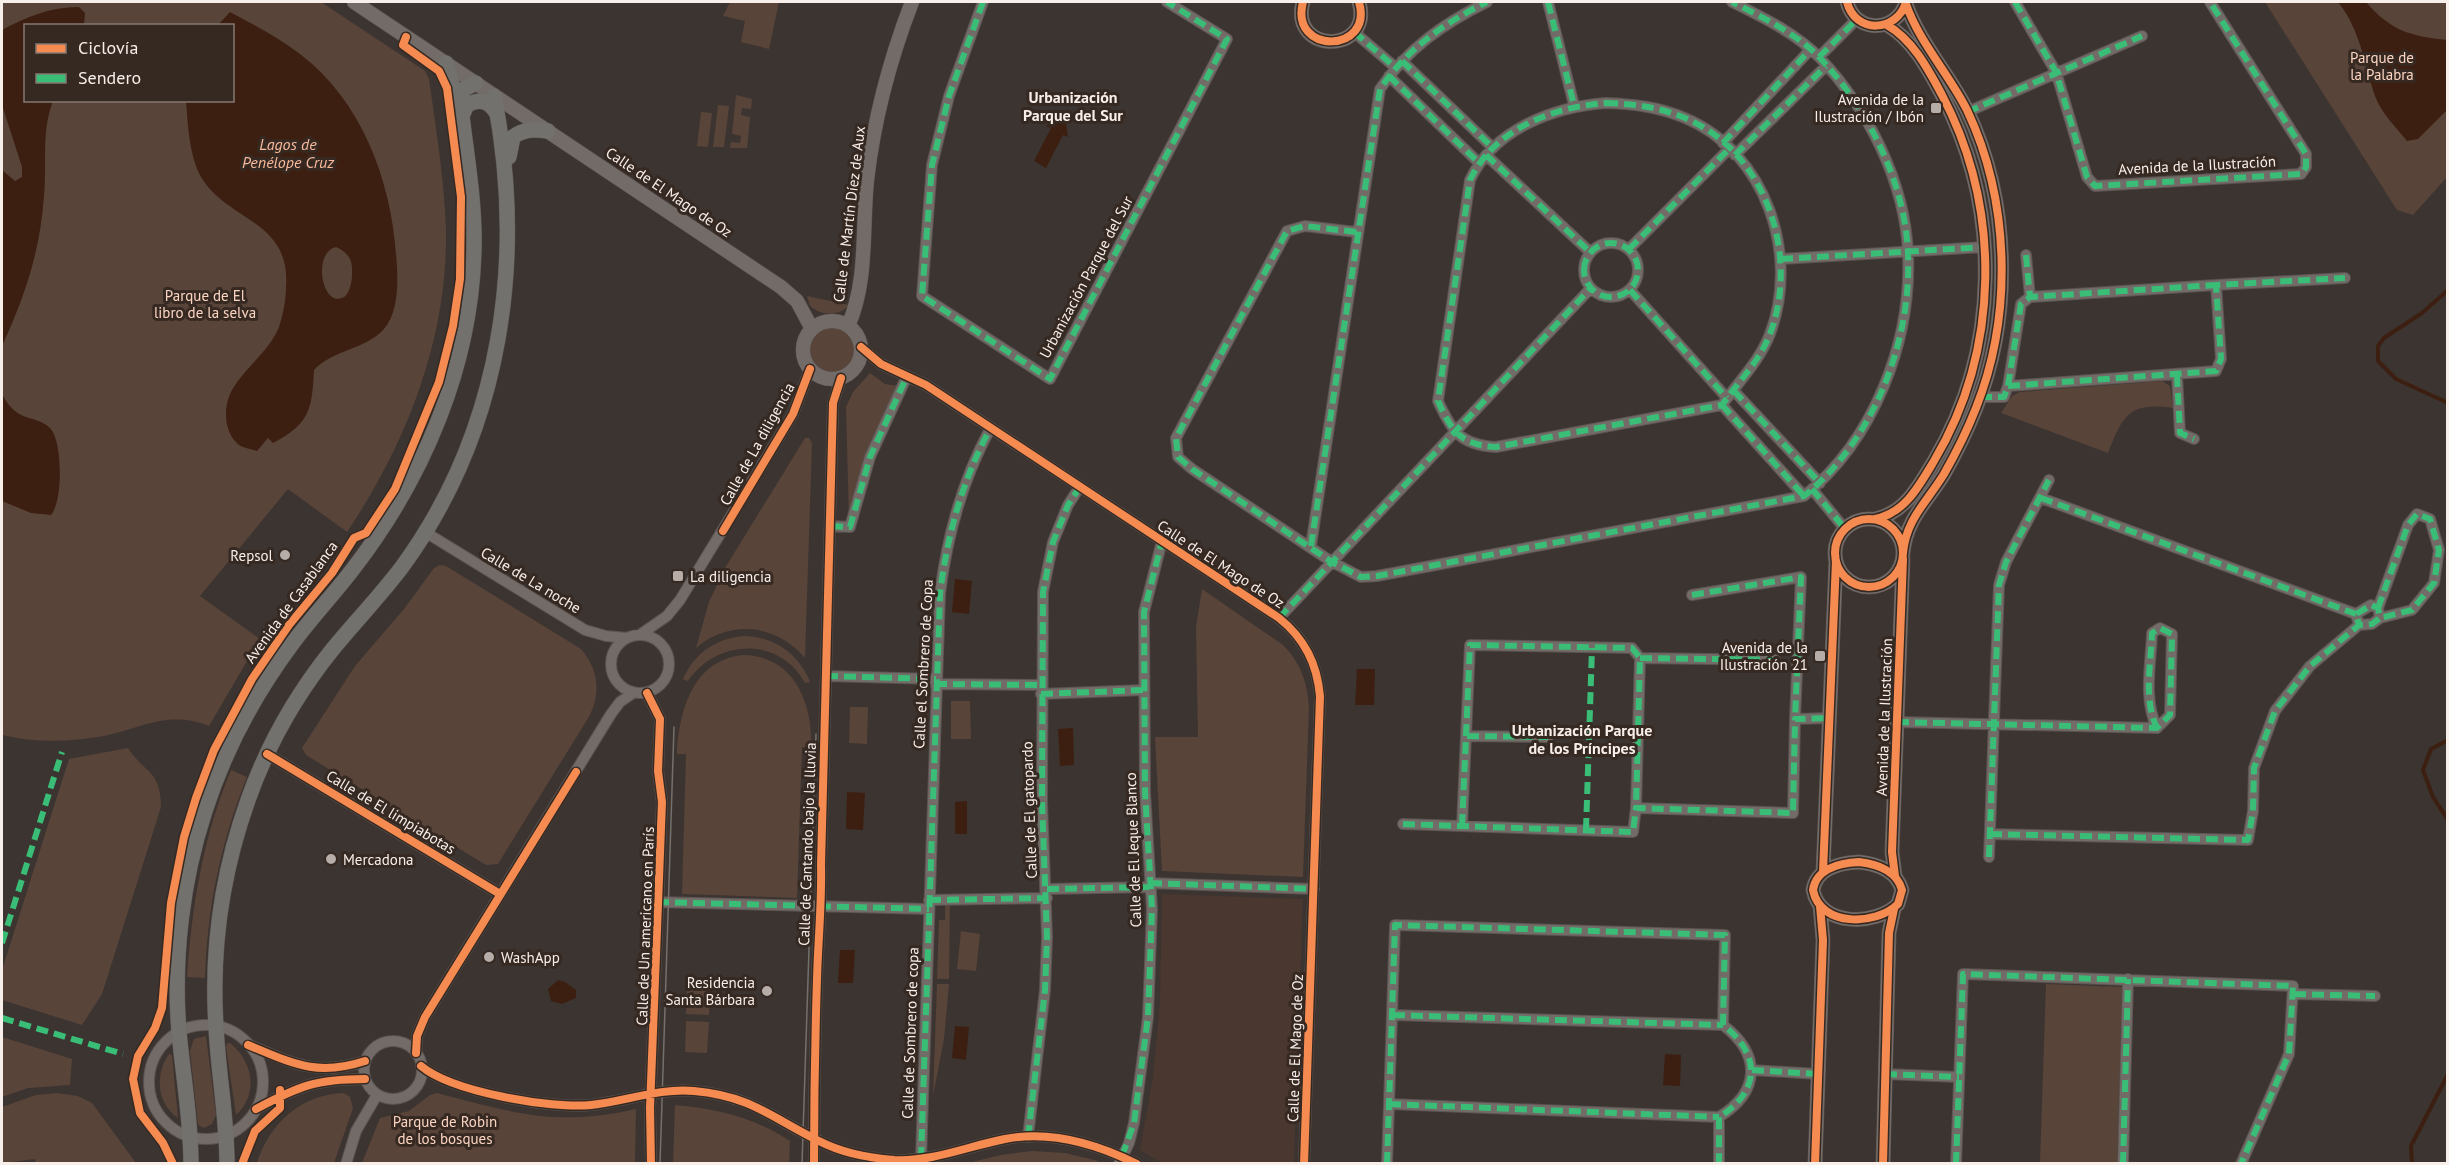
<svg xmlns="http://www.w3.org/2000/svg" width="2449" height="1165" viewBox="0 0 2449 1165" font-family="'PT Sans',sans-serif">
  <rect width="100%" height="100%" fill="#3c3430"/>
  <path fill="#4a372f" d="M1162,894L1303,899L1294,1163H1162L1140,1150L1153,1077L1160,1002Z"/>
  <path fill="#59443a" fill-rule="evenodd" d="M2,2H321L425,71L429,79C436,129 444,178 446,229C448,338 407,443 347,532L288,489L200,596L260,639L209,726C167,710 143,728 104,736C69,742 36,743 2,735ZM26,26H232V100H26Z
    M730,2H779L769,49L741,42L745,21L723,16Z
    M2265,2H2447V177L2413,215L2397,210Z
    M736,95L752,99L751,109L742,108L741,115L750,117L747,148H730L731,142L740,143L741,136L732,134Z
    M718,105L729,106L724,147H713Z
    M701,112L712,113L708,147L697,146Z
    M807,296L849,305C838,317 822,316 810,306Z
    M810 350a22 22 0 1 1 44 0a22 22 0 1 1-44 0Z
    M870,373L885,384L898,386L875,434L849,519L846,407L853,392Z
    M2162,381L2170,386L2173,408C2129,402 2123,415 2108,453L2001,413L2012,396L2020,392Z
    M805,438H809L812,443L805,658C776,624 730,619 696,648L709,602L725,568Z
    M440,565L446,566L581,649C598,669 601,691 590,715L498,864L486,865L306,755L302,748L355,666L404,609L434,568Z
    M1202,589L1283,645C1300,662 1307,681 1309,706L1303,877L1162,871L1155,737H1198L1196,627Z
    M747,636C776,638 799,654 810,682L805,683C779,636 717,639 688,681L683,679C695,652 718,637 747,636Z
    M744,655C794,656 813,703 811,747H802L797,898L682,894L686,754H677C679,711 693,659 744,655Z
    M951,701H970L971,739H951Z
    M850,707H868L867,744L849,743Z
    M128,748C144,773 161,770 161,807L102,994L82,1025L2,1000V970L69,759Z
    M231,770L247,777C221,841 207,908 205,978L187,977C192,905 203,837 231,770Z
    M945,903H950L949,979H937L939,920H945Z
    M961,931L980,934L976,971L957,969Z
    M937,984H949L944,1039L933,1096Z
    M2046,984L2122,987L2117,1163H2040Z
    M687,988L710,989L709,1015L686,1014Z
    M686,1021L709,1022L707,1053L685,1052Z
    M206,1036L216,1115L212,1124L204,1128L198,1125L190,1051L194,1039Z
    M2,1037L72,1059L70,1085L28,1088L2,1097Z
    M230,1043C253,1061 259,1094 236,1115L226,1047L227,1043Z
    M169,1054L172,1055L178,1118C156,1103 155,1074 169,1054Z
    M57,1093L78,1096L92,1103L136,1163L36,1164L35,1159L2,1163V1107L36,1095Z
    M344,1093L350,1097L353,1108L334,1163H257C269,1124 301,1094 344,1093Z
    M437,1093C513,1113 558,1127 636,1109L635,1163H362L380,1118L409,1111L430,1095Z
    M675,1105C718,1109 753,1117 790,1141L789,1163H673Z
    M1032,1151L1065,1153L1098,1161V1163H968L1001,1155Z"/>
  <path fill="#3c1f10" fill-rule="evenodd" d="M2338,2H2366C2391,31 2410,36 2447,40V110L2418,139L2407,141C2396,127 2381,113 2375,96C2364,63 2360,29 2338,2Z
    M79,7L85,13L84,25L26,26V100L53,101C41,132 47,164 44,196C40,252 25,296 2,346V170L15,181L22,177V167L2,105V30C26,17 50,7 79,7Z
    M230,12C254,25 278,37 300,54C361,100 391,180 396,254C398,277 400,310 384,329C365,350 334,349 314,370C312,409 310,424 273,443L268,438L257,451C252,449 243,448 239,445C223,432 223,406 232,390C245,367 269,352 279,327C283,315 286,300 286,287C291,220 227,221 201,177C189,155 188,125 186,101L232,100V26L218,25ZM336,247C342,250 346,252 350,259C354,267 353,294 342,298C322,306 312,253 336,247Z
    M1057,119L1066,124L1068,137L1063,135L1046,168L1034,161L1051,128L1046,126Z
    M2,394C18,425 34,413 50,428C63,441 63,502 51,515L31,513L2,501Z
    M955,579L972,581L969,614L952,612Z
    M1357,669H1375L1374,705H1355Z
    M1073,728L1074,765L1060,766L1058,729Z
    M847,792L865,793L863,830L846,829Z
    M967,801V834H955V802Z
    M840,950H855L853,983H838Z
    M558,980L565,982L576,990V998L562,1004L551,1001L548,989Z
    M955,1026L969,1027L966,1060L952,1058Z
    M1665,1054L1681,1055L1680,1086L1663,1085Z"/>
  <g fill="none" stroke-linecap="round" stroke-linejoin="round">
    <path stroke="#3c1f10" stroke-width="4" d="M2448,290L2422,313L2384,338L2378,346V361L2396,379L2448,403
      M2448,740L2431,749L2423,770L2433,797L2448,820
      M2412,1164L2411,1146L2448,1074"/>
    <g stroke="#5a5350" stroke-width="12">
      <path id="minor" d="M983,2L949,96L932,165L922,296L1050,379L1227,39L1167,2
        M1548,2L1574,105
        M2015,2L2056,72L2087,177L2095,186L2301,174L2306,167V154L2210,2
        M1354,32L1395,67
        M1819,57L1857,19
        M1402,61L1493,148
        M1389,76L1478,162
        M1606,103C1634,104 1659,107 1685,118C1766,152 1800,255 1770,334C1759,362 1739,381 1722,405L1496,447C1461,445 1452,432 1438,401L1470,180C1494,129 1553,107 1606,103Z
        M1967,112L2142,36
        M1723,143L1810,50
        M1486,155L1590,252
        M1735,155L1826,66
        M1356,232L1305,226L1287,231L1176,438L1178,457L1192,469L1332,562L1361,577L1377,576L1804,496C1874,440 1912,341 1908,253C1905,182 1868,109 1820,58C1796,33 1762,17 1732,2
        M1584 270a27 27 0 1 1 54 0a27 27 0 1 1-54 0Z
        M1629,249L1729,149
        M2026,255L2030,297
        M1781,259L1985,247
        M1630,290L1727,398
        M861,347L881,364L926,385L1279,618C1305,639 1317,664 1320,696L1304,1164
        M2177,375L2180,433L2194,439
        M2008,386L2216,371L2221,359L2216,285L2345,278
        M1734,391L1820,483
        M1980,397H2004L2008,386L2021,304L2030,297L2216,285
        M1722,405L1804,496
        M1812,489L1845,529
        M2041,498L2356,614
        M831,526L850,527L870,457L907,376
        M425,532L585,630L606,636L627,638
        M1311,546L1380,89C1407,49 1444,23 1487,2
        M1692,595L1801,577L1795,719
        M2378,608L2408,525L2417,514L2430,519L2439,550L2434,583L2412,610L2380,618
        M1279,618L1590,289
        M641,634L667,616L680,600L793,414L810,369
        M611 664a29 29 0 1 1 58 0a29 29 0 1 1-58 0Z
        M1640,658L1775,660
        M826,676L936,679
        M935,684L1041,685
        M647,693L660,719L658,771L662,802L650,1108L651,1164
        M1041,694L1144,690
        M1897,722L2157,728L2170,715L2172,634L2160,628L2152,633C2151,664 2143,699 2157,728
        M1467,736L1548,737
        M267,754L500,894
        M1403,824L1633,832L1636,808L1793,813L1795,719L1830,718
        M1462,826L1470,645L1632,648L1640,658L1636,808
        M1990,834L2248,840L2253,811L2254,768L2275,711L2310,666L2359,625L2372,624L2380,618L2378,608L2371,605L2356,614L2359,625
        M1989,857L1999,585L2006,562L2049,480
        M1150,883L1314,889
        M1047,889L1151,887
        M929,900L1047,898
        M657,902L929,909
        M2294,994L2375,996
        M1393,1015L1723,1025
        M149 1082a57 57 0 1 1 114 0a57 57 0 1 1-114 0Z
        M364 1070a29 29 0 1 1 58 0a29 29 0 1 1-58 0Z
        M249,1045C292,1063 316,1077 365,1061
        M416,1053L417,1036L425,1017L611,714L620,702L633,693
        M421,1066C452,1092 551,1109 591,1105C627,1101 658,1088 694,1091C751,1096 772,1118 819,1141C842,1153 869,1158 894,1160C933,1162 968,1146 1005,1139C1050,1130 1097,1144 1137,1164
        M1752,1070L1818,1074
        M1885,1074L1959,1077
        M1389,1104L1719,1117
        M256,1109C299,1086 316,1079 365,1079
        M1028,1137L1045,990L1047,937L1042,802L1043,592L1053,542L1068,505L1079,488
        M921,1159L940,594C947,536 962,481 990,429
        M346,1164L356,1131L377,1095
        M814,1164C814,1102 815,1041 817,979C818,941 822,903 821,865L833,403L841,378
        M1119,1164L1129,1143L1134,1123L1148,1017L1152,909L1145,792L1144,612L1162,541
        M1387,1164L1395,925L1725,935L1723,1025C1762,1055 1760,1092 1719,1117V1164
        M1956,1164L1963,974L2293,986L2289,1054L2241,1164
        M2123,1164L2128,979"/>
    </g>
    <g stroke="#5a5350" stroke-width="15">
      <path id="tertiary" d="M354,2L781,287L797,301L812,329
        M1303,2C1289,55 1374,54 1359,2
        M1847,2C1855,34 1897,33 1906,2
        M803 350a29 29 0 1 1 58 0a29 29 0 1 1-58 0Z
        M848,326C868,282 862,228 867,180C874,119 890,59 912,2
        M1875,519C1905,513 1919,486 1934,461C2000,350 2002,209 1942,95C1928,69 1913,40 1887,25
        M1835 553a34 34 0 1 1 68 0a34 34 0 1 1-68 0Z
        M1903,553C1906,519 1927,502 1944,474C1956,453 1967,431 1976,408C2013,315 2010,201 1967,110C1949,74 1919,42 1906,4
        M1859,862C1877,864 1897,871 1902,890L1898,904C1876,926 1820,927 1813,890C1816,869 1839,863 1859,862Z
        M1823,872L1836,561
        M1895,876L1892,852L1903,559
        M1815,1164L1823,940L1820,906
        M1883,1164L1889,933L1894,909"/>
    </g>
    <g stroke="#5a5350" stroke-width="16">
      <path id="secondary" d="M446,63L458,104
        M462,116L467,105C480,98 490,101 497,114
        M509,157L513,137C524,129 534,129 548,131
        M191,1164C191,1119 183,1076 179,1032C173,959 182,881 205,811C224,752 254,695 292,644C311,618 334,594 353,569C424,477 472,364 474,247C475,197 465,148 460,98L464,89L476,83
        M227,1164C227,1117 218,1072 216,1026C211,949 222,873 248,800C267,746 296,695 332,650C355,622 380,596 402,567C502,430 526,259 494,96"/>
    </g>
    <use href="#minor" stroke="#726b68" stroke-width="10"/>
    <use href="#tertiary" stroke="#726b68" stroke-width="14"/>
    <use href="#secondary" stroke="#72716e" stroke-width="15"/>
    <path stroke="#74706c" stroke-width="1.5" d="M660,1164L674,727
      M802,1164L816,734"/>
    <path stroke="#3abd76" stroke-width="6" stroke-dasharray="12 6" stroke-linecap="butt" d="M983,2L949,96L932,165L922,296L1050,379L1227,39L1167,2
      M1548,2L1574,105
      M2015,2L2056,72L2087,177L2095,186L2301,174L2306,167V154L2210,2
      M1354,32L1395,67
      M1819,57L1857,19
      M1402,61L1493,148
      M1389,76L1478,162
      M1606,103C1634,104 1659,107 1685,118C1766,152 1800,255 1770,334C1759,362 1739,381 1722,405L1496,447C1461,445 1452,432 1438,401L1470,180C1494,129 1553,107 1606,103Z
      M1967,112L2142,36
      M1723,143L1810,50
      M1486,155L1590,252
      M1735,155L1826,66
      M1356,232L1305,226L1287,231L1176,438L1178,457L1192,469L1332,562L1361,577L1377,576L1804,496C1874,440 1912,341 1908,253C1905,182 1868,109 1820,58C1796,33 1762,17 1732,2
      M1584 270a27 27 0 1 1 54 0a27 27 0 1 1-54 0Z
      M1629,249L1729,149
      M2026,255L2030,297
      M1781,259L1985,247
      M1630,290L1727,398
      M2177,375L2180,433L2194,439
      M2008,386L2216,371L2221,359L2216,285L2345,278
      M1734,391L1820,483
      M1980,397H2004L2008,386L2021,304L2030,297L2216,285
      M1722,405L1804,496
      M1812,489L1845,529
      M2041,498L2356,614
      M831,526L850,527L870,457L907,376
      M1311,546L1380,89C1407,49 1444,23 1487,2
      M1692,595L1801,577L1795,719
      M2378,608L2408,525L2417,514L2430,519L2439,550L2434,583L2412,610L2380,618
      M1279,618L1590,289
      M1640,658L1775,660
      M826,676L936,679
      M935,684L1041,685
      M1041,694L1144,690
      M1897,722L2157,728L2170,715L2172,634L2160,628L2152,633C2151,664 2143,699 2157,728
      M1467,736L1548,737
      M1403,824L1633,832L1636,808L1793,813L1795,719L1830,718
      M1462,826L1470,645L1632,648L1640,658L1636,808
      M1586,830L1592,648
      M1990,834L2248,840L2253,811L2254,768L2275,711L2310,666L2359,625L2372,624L2380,618L2378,608L2371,605L2356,614L2359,625
      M1989,857L1999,585L2006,562L2049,480
      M1150,883L1314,889
      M1047,889L1151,887
      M929,900L1047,898
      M657,902L929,909
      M2,943L62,752
      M2294,994L2375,996
      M1393,1015L1723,1025
      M2,1018L123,1054
      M1752,1070L1818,1074
      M1885,1074L1959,1077
      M1389,1104L1719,1117
      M1028,1137L1045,990L1047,937L1042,802L1043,592L1053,542L1068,505L1079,488
      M1122,1156L1134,1123L1148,1017L1152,909L1145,792L1144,612L1162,541
      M921,1159L940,594C947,536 962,481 990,429
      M1387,1164L1395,925L1725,935L1723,1025C1762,1055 1760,1092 1719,1117V1164
      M1956,1164L1963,974L2293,986L2289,1054L2241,1164
      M2123,1164L2128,979"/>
    <g stroke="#362922" stroke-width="11">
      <path id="cycleway" d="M1303,2C1289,55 1374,54 1359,2
        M1847,2C1855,34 1897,33 1906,2
        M861,347L881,364L926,385L1279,618C1305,639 1317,664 1320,696L1304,1164
        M1875,519C1905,513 1919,486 1934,461C2000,350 2002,209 1942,95C1928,69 1913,40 1887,25
        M1835 553a34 34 0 1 1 68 0a34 34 0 1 1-68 0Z
        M723,531L793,414L810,369
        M1903,553C1906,519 1927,502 1944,474C1956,453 1967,431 1976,408C2013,315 2010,201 1967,110C1949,74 1919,42 1906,4
        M647,693L660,719L658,771L662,802L650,1108L651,1164
        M267,754L500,894
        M1859,862C1877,864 1897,871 1902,890L1898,904C1876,926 1820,927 1813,890C1816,869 1839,863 1859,862Z
        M1823,872L1836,561
        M1895,876L1892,852L1903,559
        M248,1045C292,1063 316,1077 365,1061
        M416,1053L417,1036L425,1017L576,772
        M421,1066C452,1092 551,1109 591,1105C627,1101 658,1088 694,1091C751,1096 772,1118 819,1141C842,1153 869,1158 894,1160C933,1162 968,1146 1005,1139C1050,1130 1097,1144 1137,1164
        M256,1109C299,1086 316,1079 365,1079
        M173,1164L163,1143L140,1113L133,1079L138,1056L155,1028L162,1008L171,903L184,837L196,798L214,750L252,679L289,625L332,573L354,538L366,533L395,489L439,382L453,326L460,279L461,197L447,88L439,71L403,45L406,37
        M242,1164L255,1131L280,1108V1090
        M814,1164C814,1102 815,1041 817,979C818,941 822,903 821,865L833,403L841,378
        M1815,1164L1823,940L1820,906
        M1883,1164L1889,933L1894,909"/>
    </g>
    <use href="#cycleway" stroke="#f68b52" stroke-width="8"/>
  </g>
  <g fill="#b6ada9" stroke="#362922" stroke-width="2">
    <rect x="1930" y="102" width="12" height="12" rx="3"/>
    <circle cx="285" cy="555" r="6"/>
    <rect x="672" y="570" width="12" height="12" rx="3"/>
    <rect x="1814" y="650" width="12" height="12" rx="3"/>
    <circle cx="331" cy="859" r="6"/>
    <circle cx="489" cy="957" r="6"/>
    <circle cx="767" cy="991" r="6"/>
  </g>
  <g text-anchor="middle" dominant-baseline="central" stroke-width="6" stroke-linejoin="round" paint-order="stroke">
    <g font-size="15" fill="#fcd5c2" stroke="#362922">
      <text x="2382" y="57">Parque de<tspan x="2382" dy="17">la Palabra</tspan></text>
      <text x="205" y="295">Parque de El<tspan x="205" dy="17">libro de la selva</tspan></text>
      <text x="445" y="1121">Parque de Robin<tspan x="445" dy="17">de los bosques</tspan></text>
    </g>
    <g font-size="15" fill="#f8eeea" stroke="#362922" text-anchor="end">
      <text x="1924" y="99">Avenida de la<tspan x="1924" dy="17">Ilustración / Ibón</tspan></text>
      <text x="273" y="555">Repsol</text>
      <text x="690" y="576" text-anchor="start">La diligencia</text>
      <text x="1808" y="647">Avenida de la<tspan x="1808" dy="17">Ilustración 21</tspan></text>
      <text x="343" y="859" text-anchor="start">Mercadona</text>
      <text x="501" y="957" text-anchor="start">WashApp</text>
      <text x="755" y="982">Residencia<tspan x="755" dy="17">Santa Bárbara</tspan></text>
    </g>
    <g font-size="15" fill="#f8eeea" stroke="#362922">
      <text transform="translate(2197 165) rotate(-3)">Avenida de la Ilustración</text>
      <text transform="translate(669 192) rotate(34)">Calle de El Mago de Oz</text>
      <text transform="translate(849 214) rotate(-83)">Calle de Martín Díez de Aux</text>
      <text transform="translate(1086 277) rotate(-62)">Urbanización Parque del Sur</text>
      <text transform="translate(757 444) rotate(-61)">Calle de La diligencia</text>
      <text transform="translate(1221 564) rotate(33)">Calle de El Mago de Oz</text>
      <text transform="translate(531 580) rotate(31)">Calle de La noche</text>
      <text transform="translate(291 602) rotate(-54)">Avenida de Casablanca</text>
      <text transform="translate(923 664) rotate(-87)">Calle el Sombrero de Copa</text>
      <text transform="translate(1884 717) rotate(-88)">Avenida de la Ilustración</text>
      <text transform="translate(1029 810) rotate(-92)">Calle de El gatopardo</text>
      <text transform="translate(391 812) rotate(31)">Calle de El limpiabotas</text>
      <text transform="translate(807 844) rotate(-88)">Calle de Cantando bajo la lluvia</text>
      <text transform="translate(1133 850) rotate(-92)">Calle de El Jeque Blanco</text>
      <text transform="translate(645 926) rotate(-88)">Calle de Un americano en París</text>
      <text transform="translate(910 1033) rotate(-88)">Calle de Sombrero de copa</text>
      <text transform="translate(1295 1048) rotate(-88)">Calle de El Mago de Oz</text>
    </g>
    <g font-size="16" font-weight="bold" fill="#f8eeea" stroke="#362922">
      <text x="1073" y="97">Urbanización<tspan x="1073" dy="18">Parque del Sur</tspan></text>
      <text x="1582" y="730">Urbanización Parque<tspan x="1582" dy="18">de los Príncipes</tspan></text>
    </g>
    <g font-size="16" font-style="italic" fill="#f9b99b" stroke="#362922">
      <text x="288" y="144">Lagos de<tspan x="288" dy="18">Penélope Cruz</tspan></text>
    </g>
  </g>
  <rect width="2449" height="1165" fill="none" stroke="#f8eeea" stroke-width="6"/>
  <rect x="24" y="24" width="210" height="78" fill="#362922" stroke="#847872" stroke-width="1.5"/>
  <rect x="36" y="44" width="30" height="9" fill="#f68b52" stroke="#847872" stroke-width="1.5"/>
  <text x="78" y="54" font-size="18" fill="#f8eeea">Ciclovía</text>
  <rect x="36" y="74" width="30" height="9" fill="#3abd76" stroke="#847872" stroke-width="1.5"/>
  <text x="78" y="84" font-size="18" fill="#f8eeea">Sendero</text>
</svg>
